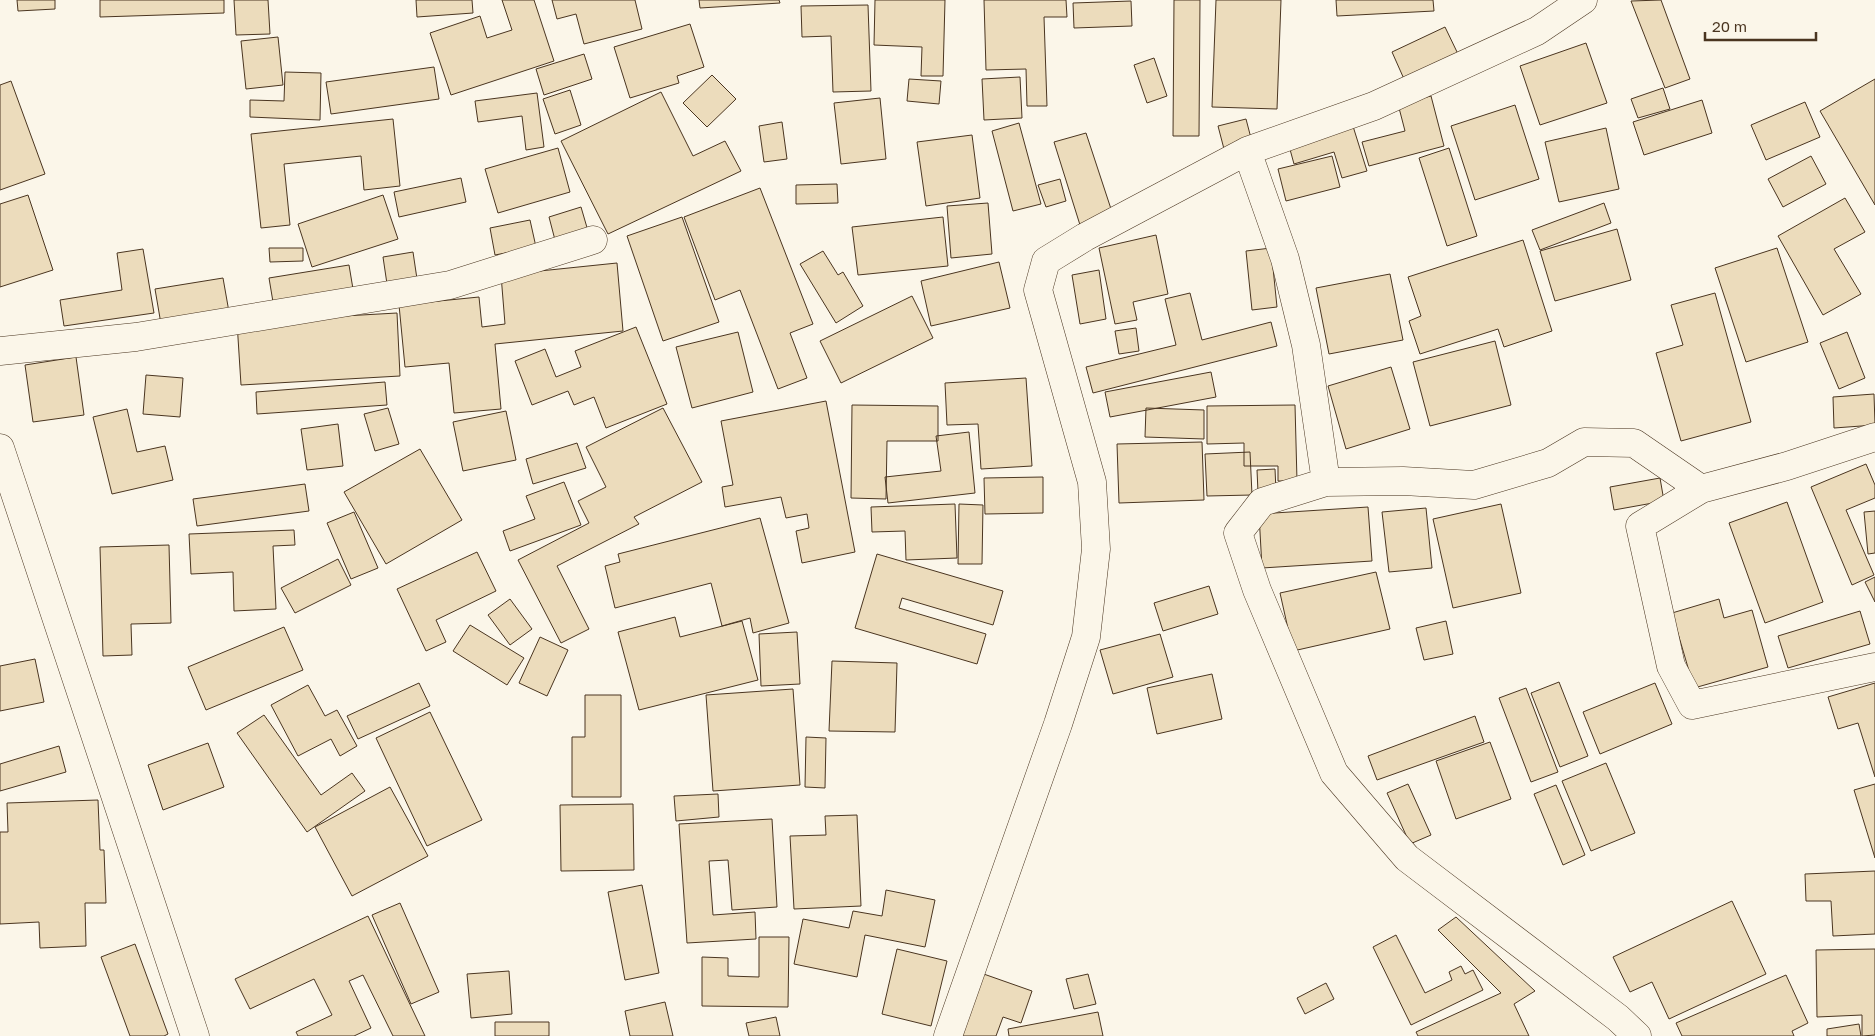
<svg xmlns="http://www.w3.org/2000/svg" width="1875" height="1036" viewBox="0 0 1875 1036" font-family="'Golos Text',sans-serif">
  <rect width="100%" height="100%" fill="#fbf6e9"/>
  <path fill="#ecdcbc" stroke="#4a3520" d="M17,0H55V9L18,11Z
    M100,0H224V13L100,17Z
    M234,0H268L270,34L236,35Z
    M416,0H472L473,13L417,17Z
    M502,0H534L554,61L451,95L430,33L480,16L487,38L512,30Z
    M552,0H635L642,29L584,44L576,14L557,19Z
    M699,0H779L780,3L700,8Z
    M875,0H945L943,76H921L922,47L874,45Z
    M984,0H1066L1067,17H1044L1047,106H1027L1026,69L986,70Z
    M1174,0H1200L1199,136H1173Z
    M1216,0H1281L1277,109L1212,107Z
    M1336,0H1433L1434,11L1337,16Z
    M1661,0L1690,79L1665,88L1631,1Z
    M1131,1L1132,26L1074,28L1073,3Z
    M868,5L871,91L833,92L831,36L802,37L801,6Z
    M690,24L704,67L677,76L679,83L630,98L614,47Z
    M1445,27L1458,54L1404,79L1392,52Z
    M278,37L283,85L246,89L241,41Z
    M1586,43L1607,103L1540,125L1520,66Z
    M584,54L592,79L544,95L536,69Z
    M1154,58L1167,96L1147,103L1134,65Z
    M434,67L439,99L331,114L326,82Z
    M285,72L321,73L320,120L250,117V100L284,101Z
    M712,75L736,99L707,127L683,103Z
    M1020,77L1022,118L984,120L982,79Z
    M909,79L941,81L939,104L907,101Z
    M1875,79V205L1820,111Z
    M11,81L45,174L0,190V85Z
    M1663,88L1670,109L1638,118L1631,99Z
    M570,90L581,125L555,134L543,99Z
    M661,92L693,156L725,141L741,171L608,234L561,141Z
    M537,93L544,147L526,150L522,116L478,122L475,101Z
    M1431,96L1444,146L1369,166L1362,142L1405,131L1398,104Z
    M880,98L886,159L841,164L834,103Z
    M1702,100L1712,133L1644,155L1633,122Z
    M1805,102L1820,137L1766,160L1751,125Z
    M1515,105L1539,179L1475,200L1451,126Z
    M393,119L400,186L364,190L361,156L284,164L290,225L261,228L251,134Z
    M1246,119L1252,142L1224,149L1218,126Z
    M782,122L787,159L764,162L759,126Z
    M1019,123L1041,204L1013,211L992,131Z
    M1352,123L1367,171L1342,178L1334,152L1294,164L1288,142Z
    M1606,128L1619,189L1559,202L1545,142Z
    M1086,133L1113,215L1080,225L1054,142Z
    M972,135L980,198L926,206L917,142Z
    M558,148L570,192L498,213L485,169Z
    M1449,148L1477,236L1447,246L1419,158Z
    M1332,156L1340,187L1286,201L1278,169Z
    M1811,156L1826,184L1783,207L1768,179Z
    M461,178L466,202L399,217L394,192Z
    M1060,179L1066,201L1046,207L1038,185Z
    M837,184L838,203L796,204V185Z
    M760,188L813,324L790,333L807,378L778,389L740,290L715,300L684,217Z
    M28,195L53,270L0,287V204Z
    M383,195L398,239L312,267L298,224Z
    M1845,198L1865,232L1834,249L1861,294L1823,315L1778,236Z
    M988,203L992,254L951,258L947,206Z
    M1604,203L1611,223L1540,250L1532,230Z
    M581,207L588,231L555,240L549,217Z
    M682,217L719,322L663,341L627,236Z
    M943,217L948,266L858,275L852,227Z
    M530,220L536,247L495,255L490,228Z
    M1617,229L1631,280L1555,301L1540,251Z
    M1156,235L1168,294L1133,302L1137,320L1115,324L1099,248Z
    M1523,240L1552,331L1504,347L1498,329L1420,354L1409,321L1421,316L1408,277Z
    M269,248H303V261L270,262Z
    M1271,248L1277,307L1252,310L1246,251Z
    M1777,248L1808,342L1746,362L1715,268Z
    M143,249L154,313L64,326L60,300L122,290L117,253Z
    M823,251L838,275L843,272L863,306L836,323L800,264Z
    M413,252L417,279L387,284L383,257Z
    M999,262L1010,308L931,326L921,281Z
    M617,263L623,331L495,344L501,409L454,413L449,363L405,367L399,305L479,297L482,327L505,324L501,275Z
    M349,265L354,295L274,308L269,278Z
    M1099,270L1106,319L1080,324L1072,275Z
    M1390,274L1403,340L1329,354L1316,288Z
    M223,278L229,312L161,324L155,289Z
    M1190,293L1202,340L1271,322L1277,346L1093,393L1086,367L1176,345L1165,299Z
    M1715,293L1751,422L1681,441L1656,353L1683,345L1671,305Z
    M912,296L933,338L841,383L820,341Z
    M397,313L400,376L241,385L237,322Z
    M636,327L667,404L606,428L594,397L574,405L568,391L532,405L515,361L545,349L556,377L581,367L575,351Z
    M1136,328L1139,351L1119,354L1115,331Z
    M738,332L753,392L692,408L676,347Z
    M1847,332L1865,378L1839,389L1820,343Z
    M1495,341L1511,405L1430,426L1413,362Z
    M76,357L84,415L33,422L25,365Z
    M1391,367L1410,429L1346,449L1328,386Z
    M1211,372L1216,397L1110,417L1105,392Z
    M146,375L183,378L180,417L143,414Z
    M1026,378L1032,466L981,469L978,424L947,425L945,383Z
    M385,382L387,405L257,414L256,392Z
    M1874,394L1875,425L1834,428L1833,397Z
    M826,401L855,552L802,563L796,531L809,528L807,514L786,518L781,497L725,507L722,487L733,485L721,421Z
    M852,405L938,406V441H887L886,499L851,498Z
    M1295,405L1297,481H1278V466H1244V443L1207,444V406Z
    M388,408L399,444L375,451L364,414Z
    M663,408L702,482L634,517L639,524L557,566L589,629L561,643L518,560L589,523L578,501L606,487L586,447Z
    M1146,408L1204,410V439L1145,437Z
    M127,409L137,452L165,446L173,480L112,494L93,417Z
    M506,411L516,460L463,471L453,422Z
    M338,424L343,466L307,470L301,429Z
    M969,432L975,493L888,503L885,477L941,471L936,436Z
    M1202,442L1204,500L1119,503L1117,444Z
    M577,443L586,468L533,484L526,459Z
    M420,449L462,520L386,564L344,492Z
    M1250,452L1252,495L1207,496L1205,454Z
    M1866,464L1875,485V498L1846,510L1874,575L1852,585L1811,487Z
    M1275,469L1276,491L1258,492L1257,470Z
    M1043,477V513L985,514L984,478Z
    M1660,478L1664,501L1614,510L1610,487Z
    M564,482L581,525L510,551L503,531L535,519L526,496Z
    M305,484L309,511L197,526L193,499Z
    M1787,502L1823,602L1765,623L1729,523Z
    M955,504L957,558L906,560L905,531L872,532L871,507Z
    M959,504L983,505L982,564H958Z
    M1501,504L1521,593L1453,608L1433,519Z
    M1368,507L1372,561L1262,568L1259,514Z
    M1426,508L1432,568L1389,572L1382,512Z
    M1875,511V553L1868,554L1864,512Z
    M354,512L378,568L351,579L327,523Z
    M760,518L789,623L753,633L750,618L722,626L711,583L615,608L605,566L620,562L618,554Z
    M294,530L295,545L273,546L276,609L234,611L233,572L191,574L189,534Z
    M169,545L171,623L131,624L132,655L103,656L100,547Z
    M477,552L496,591L436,620L446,642L426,651L397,589Z
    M877,554L1003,591L993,625L902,598L899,608L986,634L977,664L855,628Z
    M338,559L351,585L295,613L281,588Z
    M1376,572L1390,629L1293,651L1280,593Z
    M1875,577V602L1865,582Z
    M1209,586L1218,614L1163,631L1154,603Z
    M510,599L532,629L510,645L488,615Z
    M1719,599L1724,618L1752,610L1768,667L1694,688L1672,613Z
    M1860,611L1870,644L1788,668L1778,636Z
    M675,617L680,637L742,621L758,680L639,710L618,632Z
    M1446,621L1453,654L1424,660L1416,628Z
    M470,625L524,658L507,685L453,651Z
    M284,627L303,670L206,710L188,667Z
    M797,632L800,684L761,686L759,634Z
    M1160,634L1173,677L1113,694L1100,650Z
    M540,637L568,650L547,696L519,683Z
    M35,659L44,702L0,711V666Z
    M832,661L897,663L895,732L829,731Z
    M1212,674L1222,719L1157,734L1147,688Z
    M1559,682L1588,756L1560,767L1531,693Z
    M419,683L430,706L358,739L347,716Z
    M1655,683L1672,724L1600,754L1583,712Z
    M1875,683V777L1858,723L1838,729L1828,697Z
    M308,685L325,716L337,710L357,746L340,756L331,739L298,756L271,705Z
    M1526,688L1558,772L1531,782L1499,698Z
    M793,689L800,785L713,791L706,695Z
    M585,695H621V797H572V737H585Z
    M430,712L482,820L427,846L376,738Z
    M264,715L321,795L352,773L365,791L307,832L237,733Z
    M1475,716L1484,742L1377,780L1368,756Z
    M806,737L826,738L825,788L805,787Z
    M1490,742L1511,799L1456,819L1436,761Z
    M208,743L224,787L163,810L148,765Z
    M59,746L66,772L0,791V764Z
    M1606,763L1635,833L1591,851L1562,781Z
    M1408,784L1431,835L1410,844L1387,793Z
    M1875,784V858L1854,790Z
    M1556,785L1585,855L1563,865L1534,794Z
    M390,787L428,856L352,896L315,827Z
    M718,794L719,817L676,821L674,796Z
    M98,800L100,850H104L106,903H85L86,946L40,948L39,922L0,924V832H8L7,803Z
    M633,804L634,870L561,871L560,805Z
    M857,815L861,906L794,909L790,836L826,835L825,816Z
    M772,819L777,907L732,910L728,860L709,861L713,915L755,912L756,939L687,943L679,824Z
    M1875,871V934L1833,936L1831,901H1806L1805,874Z
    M642,885L659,973L625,980L608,892Z
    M886,890L935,900L925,947L865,935L857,977L794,964L803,919L849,928L853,911L882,916Z
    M1732,901L1766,974L1669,1019L1652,982L1630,992L1613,957Z
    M400,903L439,992L411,1004L372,915Z
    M368,916L425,1036H393L363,975L349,981L371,1028L354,1036H298L296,1032L332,1015L314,979L250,1009L235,979Z
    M1456,917L1535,991L1514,1004L1529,1036H1418L1416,1032L1501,993L1438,930Z
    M1396,935L1425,993L1452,980L1449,972L1461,966L1465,974L1473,970L1483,990L1411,1025L1373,947Z
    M759,937H789L788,1007L702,1006V957L728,958V976L759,977Z
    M135,944L168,1034L164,1036H130L101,957Z
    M897,949L947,961L931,1026L882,1014Z
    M1875,949V1035L1862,1036V1015L1817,1017L1816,950Z
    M509,971L512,1014L471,1018L467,974Z
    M978,972L1032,991L1021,1023L1003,1017L996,1036H957Z
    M1088,974L1096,1004L1074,1009L1066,979Z
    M1786,975L1808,1023L1792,1031L1794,1036H1682L1676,1023Z
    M1326,983L1334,999L1305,1014L1297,998Z
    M665,1002L673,1036H630L625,1011Z
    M1098,1012L1103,1036H1009L1008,1029Z
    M776,1017L780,1036H749L746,1023Z
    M495,1022H549V1036H495Z
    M1859,1024L1861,1036H1827V1029Z"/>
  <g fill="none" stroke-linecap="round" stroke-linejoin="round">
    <g stroke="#4a3520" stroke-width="29">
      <path id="minor" d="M0,351L136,337L450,285L593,240
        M0,448L195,1036
        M1326,482L1306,345L1285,259L1247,151L1374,106L1537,31L1583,0
        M1701,489L1640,526L1671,666L1692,705L1875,667
        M948,1036L1058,724L1086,637L1096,549L1092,482L1038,290L1046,261L1085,237L1247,151
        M1637,1036L1618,1018L1407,858L1334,773L1257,590L1238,533L1262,502L1326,482L1403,481L1474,485L1548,463L1584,442L1634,443L1701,489L1787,466L1875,437"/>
    </g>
    <use href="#minor" stroke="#fbf6e9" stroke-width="28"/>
  </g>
  <path d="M1705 32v8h111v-8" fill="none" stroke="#4a3520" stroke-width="2.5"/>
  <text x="1712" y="32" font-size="15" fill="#4a3520" stroke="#fbf6e9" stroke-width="4" paint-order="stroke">20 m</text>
</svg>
